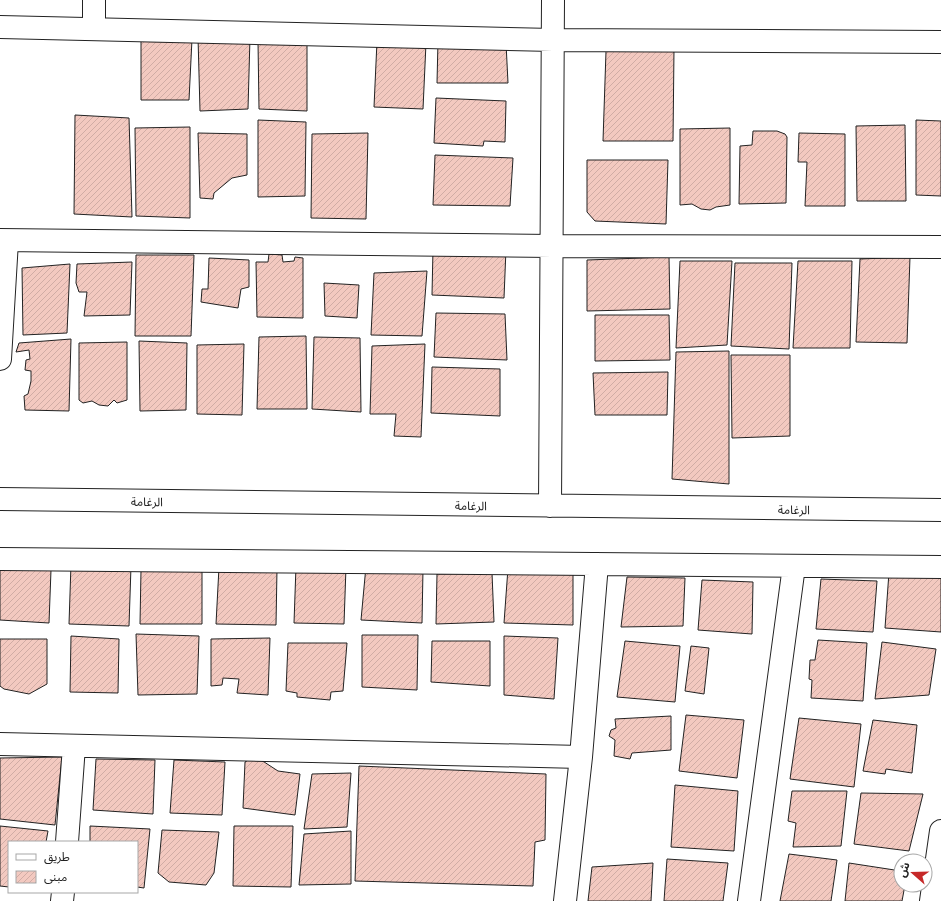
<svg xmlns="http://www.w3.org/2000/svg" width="941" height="901" viewBox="0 0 941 901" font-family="'Playfair Display','Noto Sans Arabic',serif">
  <defs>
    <pattern id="building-hatch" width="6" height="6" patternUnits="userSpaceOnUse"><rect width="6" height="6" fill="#f3c9c0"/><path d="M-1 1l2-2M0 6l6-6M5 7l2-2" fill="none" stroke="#d0aca5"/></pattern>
  </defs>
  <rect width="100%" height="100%" fill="#fff"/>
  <path fill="url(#building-hatch)" stroke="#222" d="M198,37H250L248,109L200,111Z
    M141,38L192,39L189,100H141Z
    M307,41V111L259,109L258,42Z
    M377,41L426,43L423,109L374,107Z
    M438,41L506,43L508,83H437Z
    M674,49L673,141H603L606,51Z
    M436,98L506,101L505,142L484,141L483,146L434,143Z
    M75,115L129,118L132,217L74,214Z
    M258,120L306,122L305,196L258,197Z
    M916,120L941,121V196L916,195Z
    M905,125L906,201H857L856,126Z
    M190,127V218L136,216L135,128Z
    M730,128V205L716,207L710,210L701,209L692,204L680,205V129Z
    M753,131H777L785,134L787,137L786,203L739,204L740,146L752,145Z
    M198,133L247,134V175L232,178L214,193L213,199L200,198Z
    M368,133L366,219L311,218L312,134Z
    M799,133L845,134V206H805L807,162H798Z
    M435,155L513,158L510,206L433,205Z
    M587,160H668L666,224L595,221L587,212Z
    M433,249H506L504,298L432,295Z
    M269,254L282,255L283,262L294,261L295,257L303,258V318L257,317L256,262H268Z
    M136,255H194L191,336H135Z
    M669,257L670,309L587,311V260Z
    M910,257L907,343L856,342L860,259Z
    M209,258L249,260V287L241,289L238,308L201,302L202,289H208Z
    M680,261H732L727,345L676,348Z
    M798,261H852L850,348H793Z
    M132,262L130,315L84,316L87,292H79L76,283L77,264Z
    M735,263H792L789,349L731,346Z
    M70,264L67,333L23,335L22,268Z
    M427,271L422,336L371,335L374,273Z
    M324,283L359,285L357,318L325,316Z
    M436,313L505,314L507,360L434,357Z
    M595,315H669L670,360L595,361Z
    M306,336L307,409H257L259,337Z
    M314,337L360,338L361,412L312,409Z
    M71,339L69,411L25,410L24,396L28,394L31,381V371L25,370L26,360L30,359L29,350L16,352L19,343Z
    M139,341L187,343L186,410L140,411Z
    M127,342V400L117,403L114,400L108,406L99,405L92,401L83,403L79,400V343Z
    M244,344L242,415L197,414V345Z
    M425,344L421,437L394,436L396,414H370L372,346Z
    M729,351V484L672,479L676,352Z
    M731,355H790V436L732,438Z
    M432,367L500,369V416L431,413Z
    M668,372L667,415H595L593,373Z
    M71,564L131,566L129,626L69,624Z
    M202,566V624H140L141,570Z
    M296,566L346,567L344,624L294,623Z
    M366,566L423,569L422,623L361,620Z
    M219,567L277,569L276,625L216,624Z
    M0,568L51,570L49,623L0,620Z
    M508,568L573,569V625L504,623Z
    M889,572L941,574V632L885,628Z
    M492,573L494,622L436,624L437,574Z
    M627,577L685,578L683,626L621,627Z
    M821,579L877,581L873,632L816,629Z
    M702,580L753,582L752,634L698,630Z
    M136,634L199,636L197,694L138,695Z
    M362,635H418L417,690L362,687Z
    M71,636L119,639L118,693L70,692Z
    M504,636L558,638L554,699L504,695Z
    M270,638L268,695L237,693L239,679L223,678L222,685L211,686V639Z
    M0,639H47V684L29,694L4,689L0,686Z
    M818,640L867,643L863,701L811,698L812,680L809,679L810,660H815Z
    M432,641H490V686L431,682Z
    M625,641L680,646L675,702L617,697Z
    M882,642L936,649L929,695L875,699Z
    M288,643H347L343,691L331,692L330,700L297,697V693L286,691Z
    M691,646L709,648L704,694L685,691Z
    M686,715L744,720L737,778L679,771Z
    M671,716V750L632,753L630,759L614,756L615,740L609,736L611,730L616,728L615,719Z
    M799,718L861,724L854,787L790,779Z
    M873,720L917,725L912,773L886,769L885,774L863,771Z
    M255,756L278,771L300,774L295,815L243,808L245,762Z
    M62,757L55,825L0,819V758Z
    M96,759L155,760L153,814L93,810Z
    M174,760L225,762L222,815L170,813Z
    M359,766L546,774L545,840L535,842L533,886L355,881Z
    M351,773L347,827L304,829L312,774Z
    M675,785L738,791L734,851L671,847Z
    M792,791H847L841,846L793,847L796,823L788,821Z
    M861,793L923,794L909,851L854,844Z
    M0,826L48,831L46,842H9V887L0,886Z
    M90,826L150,829L144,888L137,887V842H90Z
    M234,826H293L291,887L233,886Z
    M162,830L219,832L214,873L206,885L169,882L158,873Z
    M351,831V884L299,885L304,834Z
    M789,854L837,860L831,901H780Z
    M667,859L728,863L723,901H664Z
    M653,863L651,901H588L592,867Z
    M849,863L901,871V885H905L902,901H845Z"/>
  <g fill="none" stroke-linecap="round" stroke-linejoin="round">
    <g stroke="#222" stroke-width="24">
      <path id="minor" d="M0,27L553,40L941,42
        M94,29V0
        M0,240L552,246L941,247
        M0,359L7,241
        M0,499L941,510
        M550,506L553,0
        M0,559L941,567
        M0,744L581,757
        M67,842L74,746
        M62,901L63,892
        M565,901L581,757L597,564
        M749,901L794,566
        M931,901L941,831"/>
    </g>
    <use href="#minor" stroke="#fff" stroke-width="22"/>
  </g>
  <g text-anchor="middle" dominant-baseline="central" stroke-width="3" stroke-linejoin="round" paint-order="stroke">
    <g font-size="12" fill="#222" stroke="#fff">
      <text transform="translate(147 501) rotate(1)">الرغامة</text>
      <text transform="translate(471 505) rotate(1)">الرغامة</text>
      <text transform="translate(794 509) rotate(1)">الرغامة</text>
    </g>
  </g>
  <rect x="8" y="841" width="130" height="52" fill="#ffffff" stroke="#a7a7a7"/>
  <rect x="16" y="854" width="20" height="6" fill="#ffffff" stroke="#a7a7a7"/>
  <text x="44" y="861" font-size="12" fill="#222222">طريق</text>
  <rect x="16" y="871" width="20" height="12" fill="url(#building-hatch)" stroke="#a7a7a7"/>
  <text x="44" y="881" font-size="12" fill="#222222">مبنى</text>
  <g transform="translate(913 873) rotate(290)"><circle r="19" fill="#ffffff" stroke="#a7a7a7"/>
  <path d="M0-3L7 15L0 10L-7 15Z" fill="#c62828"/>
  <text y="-6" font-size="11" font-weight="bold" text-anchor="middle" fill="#222222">ش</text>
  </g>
</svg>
